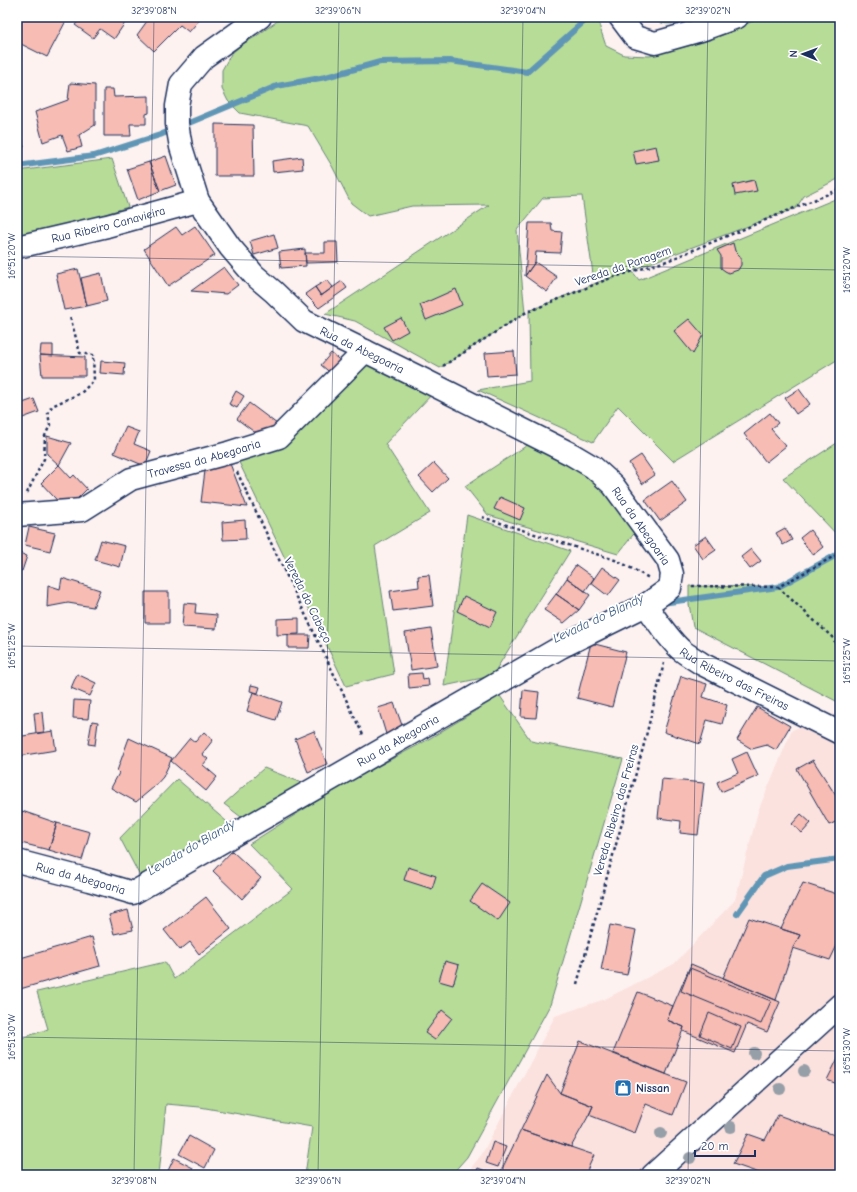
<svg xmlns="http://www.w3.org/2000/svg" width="857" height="1192" viewBox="0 0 857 1192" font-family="'Comic Neue',sans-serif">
  <rect width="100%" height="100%" fill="#fdf2f0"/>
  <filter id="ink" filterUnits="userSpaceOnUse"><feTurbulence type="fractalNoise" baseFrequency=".025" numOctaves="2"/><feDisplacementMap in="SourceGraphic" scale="8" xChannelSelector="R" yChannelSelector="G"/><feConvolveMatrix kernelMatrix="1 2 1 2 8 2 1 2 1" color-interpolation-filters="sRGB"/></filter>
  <g filter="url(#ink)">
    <path fill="#fbe2de" d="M840,712V1175H465L482,1154L555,1016L605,999L674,964L735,900L758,811L792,730Z"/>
    <path fill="#b7dc97" stroke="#69867a" d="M283,17H599L600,28L606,46L624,55L650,56L713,39L762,17H840V178L804,196L796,208L608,279L593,274L582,196L543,198L517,230L525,313L440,368L355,321L325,314L489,205L412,206L368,216L351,203L332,166L308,126L240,113L228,101L222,89V70L231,54L241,45L255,37Z
      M650,17H699C683,21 665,30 650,17Z
      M112,159L128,207L59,228L17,238V171Z
      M840,197V358L673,461L618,406L593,442L478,390L530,381L529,311L601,281L632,271L639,280Z
      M371,357L434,392L385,444L430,513L375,546L394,674L346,686L237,458Z
      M840,441V538L783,478Z
      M529,444L563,461L601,486L640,526L618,554L488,515L465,486Z
      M467,515L570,551L492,676L444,686Z
      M840,553V703L693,627L689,604V586L778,587Z
      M500,696L531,741L623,759L550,1005L467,1157L451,1175H305L312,1127L200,1107L166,1104L159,1175H18L17,1040L48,1029L37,992L165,962L174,979L293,889L249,844L339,787L422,743Z
      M264,768L305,784L245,820L224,804Z
      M177,779L233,827L142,880L120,838Z"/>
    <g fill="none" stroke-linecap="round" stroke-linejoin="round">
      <path stroke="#6196b5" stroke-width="6" d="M17,166L94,156L160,135L277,86L326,77L380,62L450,61L527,72L589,17
        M662,603L778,587L840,553
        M737,914L764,876L787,866L840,859"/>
    </g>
    <path fill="#f7bcb3" stroke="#1b2f5e" d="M19,17H68L47,57L17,42V21Z
      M81,17H129L114,39L100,29L93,38L75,25Z
      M150,17H202L189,32L180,25L154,51L137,35Z
      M70,83L95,85V125L79,135L82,147L68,151L62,135L43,142L35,112L68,100Z
      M104,89H113L114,97L149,96V113L146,114V124H130L131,136H104Z
      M215,124L253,125L254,176H215Z
      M17,128L24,147L17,150Z
      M656,146L659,160L636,164L633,151Z
      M166,156L176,185L160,191L149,162Z
      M302,157L303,169L273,172L272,161Z
      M149,162L160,191L138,200L127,169Z
      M754,180L757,191L735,195L733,185Z
      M529,223H551L552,231L562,232L560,253L536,252L535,262L525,276Z
      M195,226L215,255L168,286L144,249L176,227L182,235Z
      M274,234L278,248L254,255L250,241Z
      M325,242H337L338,262L306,263L305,253H325Z
      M733,243L735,251L741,257V265L738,270L729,273L725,271L721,268V256L717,250Z
      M305,249L306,266L281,268L279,252Z
      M535,262L557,277L547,292L525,276Z
      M224,267L238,285L226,294L191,291Z
      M78,269L87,306L64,310L56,274Z
      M101,273L107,301L87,306L81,278Z
      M327,280L333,287L321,296L315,287Z
      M342,281L347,288L319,308L305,294L315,287L321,296Z
      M456,289L462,305L426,320L420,305Z
      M401,318L408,331L392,340L384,327Z
      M689,319L703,335L693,354L674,331Z
      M41,345H53V356L40,355Z
      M514,351L516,374L487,376L485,353Z
      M331,353L343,363L333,375L321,365Z
      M40,355L85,357V376H42Z
      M101,361L125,363L124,375L100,373Z
      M799,389L810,404L796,414L785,398Z
      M236,391L244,396L237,408L229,404Z
      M34,399L39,412L17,420V405Z
      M249,403L277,424L265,440L237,419Z
      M770,413L778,423L771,429L786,446L766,462L744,434Z
      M126,427L139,432L134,444L151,451L145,466L114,453Z
      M47,436L71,443L59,465L47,454Z
      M641,455L655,475L642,484L629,463Z
      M227,456L247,507L201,502L206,463Z
      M434,463L448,478L433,492L419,477Z
      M59,465L71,478L74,475L87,489L66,510L41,483Z
      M672,481L687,502L660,521L645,500Z
      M500,497L525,508L520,520L494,509Z
      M245,520L246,539L223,540L222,522Z
      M29,527L55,533L50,551L25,545Z
      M785,528L792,540L783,545L776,533Z
      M810,530L823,547L813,555L800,538Z
      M706,536L716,550L703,559L693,545Z
      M101,540L125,546L120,567L95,560Z
      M751,549L761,561L750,569L741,557Z
      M17,552L27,556L22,571L17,569Z
      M576,565L594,578L585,591L567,578Z
      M602,567L620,580L608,596L591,583Z
      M429,575L433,606L393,611L390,591L419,587L418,576Z
      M62,578L100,590L93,607L68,603L47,607L48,585L60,589Z
      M567,578L590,595L579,610L556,594Z
      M145,592H169V623H145Z
      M556,594L579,610L564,623L544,610Z
      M464,596L497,612L490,627L457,611Z
      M184,603L196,604L195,613L217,615L216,629L182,627Z
      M299,618V634L277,635V619Z
      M431,629L437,666L411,670L405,633Z
      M288,635H310L309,648H288Z
      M591,643L626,652L612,707L577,698Z
      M422,673L423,679L428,678L429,686L409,688L408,674Z
      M77,674L96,683L90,696L71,688Z
      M681,676L707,684L703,697L727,705L722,724L707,720L700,744L664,732Z
      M251,685L260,687L258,693L250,691Z
      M523,690L539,692L536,718L521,717Z
      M253,692L282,702L276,720L247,711Z
      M74,700L90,701L88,719L73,718Z
      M394,703L403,728L386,734L378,708Z
      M757,707L790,726L776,750L767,745L752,749L737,740Z
      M42,712L44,732L36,733L34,713Z
      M92,721L98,722L95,745L88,744Z
      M53,731L56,750L19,756L17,737Z
      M314,731L327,764L308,772L295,739Z
      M204,732L213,740L202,754L208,759L203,765L217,777L206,791L171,761L190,738L195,742Z
      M129,738L172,758L163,777L154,787L136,802L111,788L119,773L117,771Z
      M747,752L758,776L721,792L717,782L738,773L732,759Z
      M813,760L840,802V820L829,825L797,769Z
      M662,779L704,783L698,835L680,833L681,821L658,818Z
      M17,810L22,811L17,829Z
      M22,811L57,823L49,850L17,842V829Z
      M801,814L811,823L802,833L792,824Z
      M57,823L90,832L82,860L49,850Z
      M232,851L261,878L242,899L213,871Z
      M408,867L436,876L432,889L404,880Z
      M803,883L840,895V939L830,960L793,948L800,935L781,929Z
      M482,884L510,903L498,921L470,901Z
      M206,897L231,929L199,954L190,942L180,950L164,930Z
      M128,910L133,930L114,934L109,915Z
      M749,918L800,935L793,948L776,1000L723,978Z
      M610,925L636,930L627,975L601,970Z
      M92,937L100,966L20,989L17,980V959Z
      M445,961L459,965L453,985L439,981Z
      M691,964L780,1002L767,1032L747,1024L735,1053L683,1031L684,1027L667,1020Z
      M690,968L771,1001L761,1024L681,991Z
      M638,992L673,1006L667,1020L684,1027L666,1074L613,1053Z
      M442,1010L452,1018L435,1040L425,1033Z
      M709,1013L741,1027L732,1049L700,1035Z
      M580,1041L686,1082L673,1115L646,1104L635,1133L589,1115L593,1106L560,1093Z
      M840,1054V1085L827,1080Z
      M547,1075L560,1093L593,1106L589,1115L571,1147L521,1130Z
      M778,1115L840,1137V1175H765L733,1164L748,1134L765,1140Z
      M521,1130L594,1155L585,1175H499Z
      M189,1136L214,1150L205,1168L179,1154Z
      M493,1142L506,1147L498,1167L486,1163Z
      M174,1158L193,1168L189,1175H166Z
      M478,1168L496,1175H475Z"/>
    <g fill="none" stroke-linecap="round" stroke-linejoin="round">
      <g stroke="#1b2f5e" stroke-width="25">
        <g id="minor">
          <path d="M620,17L635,37L655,43L701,30L737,17"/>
          <path id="s1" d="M17,247L107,226L198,201"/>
          <path id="s2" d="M17,515L82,510L131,479L228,453L279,437L365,351"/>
          <path id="s3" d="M646,605C657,621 667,637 681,650C687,655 695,659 702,664L840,733"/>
          <path id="s4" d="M17,861L89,880L133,893L561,647L646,605L670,588L672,574L668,560L613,485L593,467L571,454L422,379L304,321L274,292L254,275L230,247L198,201L181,147L177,124V106L181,84L204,57L260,17"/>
          <path d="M653,1175L840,1005"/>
        </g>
      </g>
      <path stroke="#1b2f5e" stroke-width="2.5" stroke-dasharray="3 3" stroke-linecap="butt" d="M443,366L525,313L608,279L667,261L840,189
        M237,472L364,737
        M27,493L44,459L45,436L50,425L48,413L52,406L81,393L94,380L93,355L80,353L70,316
        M482,517L618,561L649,578
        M692,586L778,587L840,553
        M778,587L833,638L840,653
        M577,984L643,748L664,663"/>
      <use href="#minor" stroke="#fff" stroke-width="22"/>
    </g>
    <g fill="#969ea7">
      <circle cx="754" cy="1053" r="6"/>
      <circle cx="804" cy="1071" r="6"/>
      <circle cx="780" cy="1089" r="6"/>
      <circle cx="731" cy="1127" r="6"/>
      <circle cx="661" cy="1133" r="6"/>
      <circle cx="690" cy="1158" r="6"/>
    </g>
  </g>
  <path fill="none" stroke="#1b2f5e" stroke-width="1" stroke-opacity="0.45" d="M17,256L840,270M17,646L840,661M17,1037L840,1051M134,1175L154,17M318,1175L339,17M503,1175L523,17M688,1175L708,17"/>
  <defs>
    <g id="shop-square" transform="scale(0.9)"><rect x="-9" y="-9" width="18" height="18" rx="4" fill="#1f6fb2" stroke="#fff"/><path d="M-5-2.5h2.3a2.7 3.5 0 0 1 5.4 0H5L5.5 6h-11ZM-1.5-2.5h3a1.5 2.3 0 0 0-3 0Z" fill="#fff"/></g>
  </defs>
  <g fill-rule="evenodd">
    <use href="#shop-square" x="623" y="1088"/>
  </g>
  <g text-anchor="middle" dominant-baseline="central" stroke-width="4" stroke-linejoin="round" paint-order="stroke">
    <g font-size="12" fill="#1b2f5e" stroke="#fff">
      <text stroke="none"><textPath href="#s1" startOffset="94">Rua Ribeiro Canavieira</textPath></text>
      <text transform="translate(623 266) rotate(-19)">Vereda da Paragem</text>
      <text transform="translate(362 350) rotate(26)">Rua da Abegoaria</text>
      <text stroke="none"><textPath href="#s2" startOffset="199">Travessa da Abegoaria</textPath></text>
      <text transform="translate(641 526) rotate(55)">Rua da Abegoaria</text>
      <text transform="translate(308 600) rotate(64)">Vereda do Cabeço</text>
      <text stroke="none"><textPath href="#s3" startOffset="118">Rua Ribeiro das Freiras</textPath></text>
      <text stroke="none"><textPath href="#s4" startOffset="426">Rua da Abegoaria</textPath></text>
      <text transform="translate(616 810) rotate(-74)">Vereda Ribeiro das Freiras</text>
      <text stroke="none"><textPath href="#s4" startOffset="66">Rua da Abegoaria</textPath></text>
    </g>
    <g font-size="12" font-weight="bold" fill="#1b2f5e" stroke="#fff" text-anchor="start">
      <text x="636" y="1088">Nissan</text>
    </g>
    <g font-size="13" font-style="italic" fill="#385a82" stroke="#fff">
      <text transform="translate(598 618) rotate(-25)">Levada do Blandy</text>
      <text transform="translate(191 847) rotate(-30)">Levada do Blandy</text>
    </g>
  </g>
  <rect width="857" height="1192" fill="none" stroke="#fff" stroke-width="44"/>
  <g transform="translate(803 54) rotate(271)" stroke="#ffffff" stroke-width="3" paint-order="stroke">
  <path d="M0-3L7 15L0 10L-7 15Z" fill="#1b2f5e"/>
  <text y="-6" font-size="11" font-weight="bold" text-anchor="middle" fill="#1b2f5e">N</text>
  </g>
  <path d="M695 1150v6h60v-6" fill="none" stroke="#1b2f5e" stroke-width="2"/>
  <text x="701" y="1150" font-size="12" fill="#1b2f5e" stroke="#ffffff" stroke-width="3" paint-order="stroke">20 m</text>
  <rect x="22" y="22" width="813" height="1148" fill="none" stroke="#1b2f5e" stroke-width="1.5"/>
  <g font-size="10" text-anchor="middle" fill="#1b2f5e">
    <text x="154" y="14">32°39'08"N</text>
    <text x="338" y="14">32°39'06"N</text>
    <text x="523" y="14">32°39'04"N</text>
    <text x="708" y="14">32°39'02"N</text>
    <text transform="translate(11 256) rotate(-90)" y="4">16°51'20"W</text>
    <text transform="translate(846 270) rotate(-90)" y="4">16°51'20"W</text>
    <text transform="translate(11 646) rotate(-90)" y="4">16°51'25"W</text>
    <text transform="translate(846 661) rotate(-90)" y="4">16°51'25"W</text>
    <text transform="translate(11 1037) rotate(-90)" y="4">16°51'30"W</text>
    <text transform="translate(846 1051) rotate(-90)" y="4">16°51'30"W</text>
    <text x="134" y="1184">32°39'08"N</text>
    <text x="318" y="1184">32°39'06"N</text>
    <text x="503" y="1184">32°39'04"N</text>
    <text x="688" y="1184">32°39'02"N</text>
  </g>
</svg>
